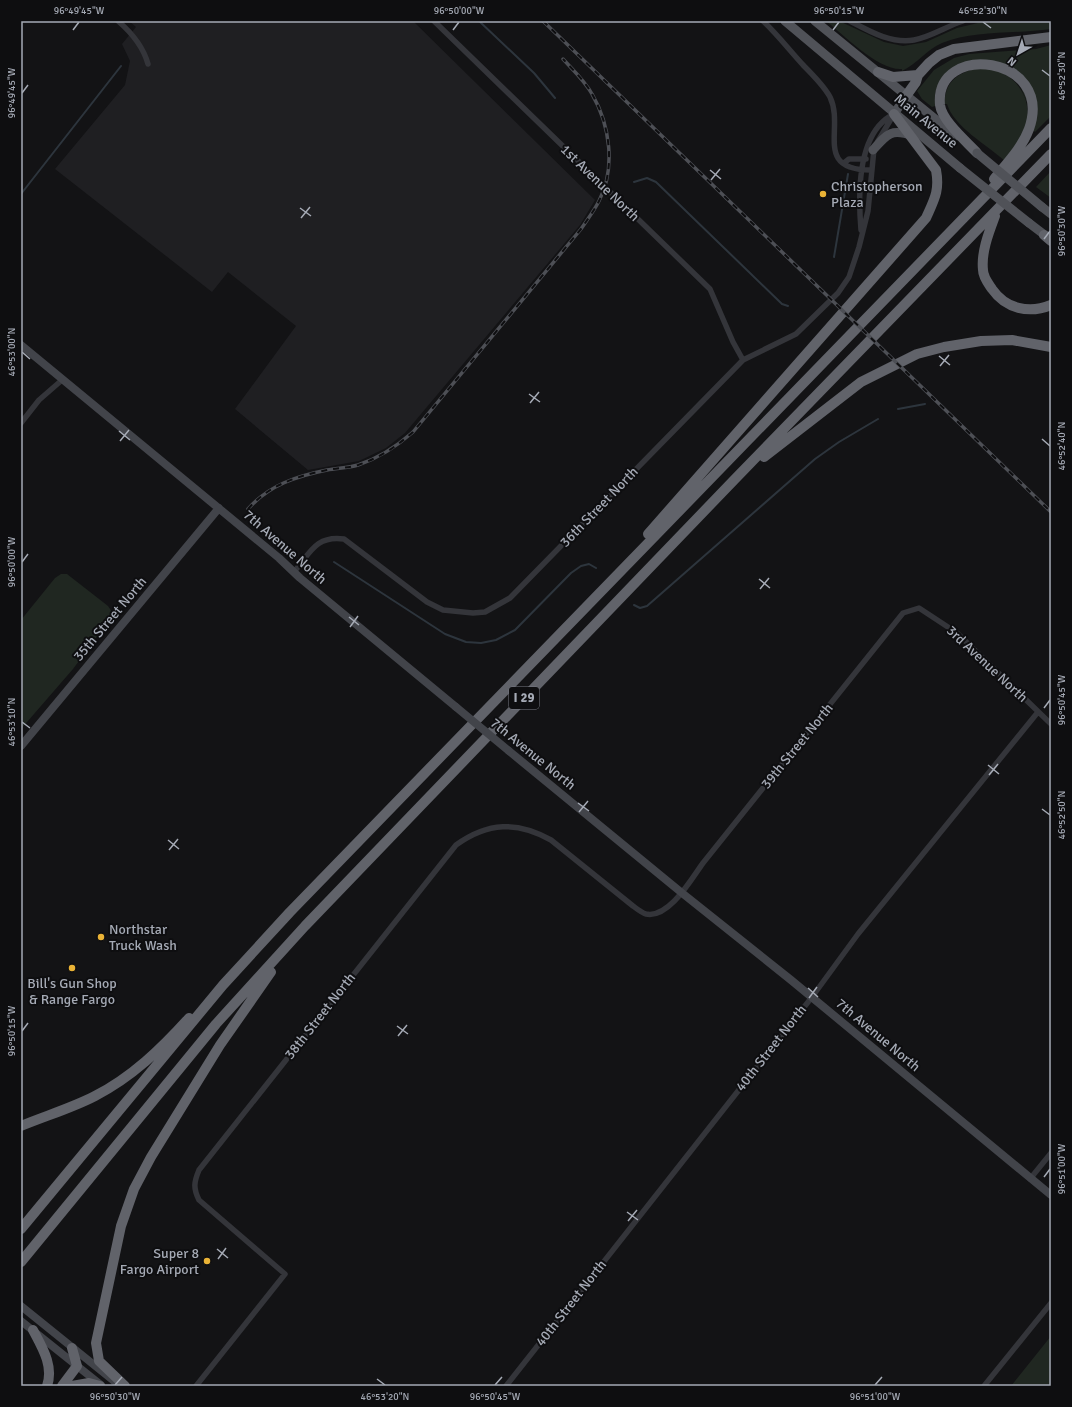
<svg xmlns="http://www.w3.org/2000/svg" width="1072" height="1407" viewBox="0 0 1072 1407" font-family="Signika,sans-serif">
  <rect width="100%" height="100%" fill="#131315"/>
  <path fill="#1f1f22" d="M129,21H413L595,200L580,225L405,433L386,448L359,461L308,470L235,409L296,326L228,272L212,292L55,169L125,85L130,61L122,44L136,27Z"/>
  <path fill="#202721" d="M826,21H839L884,42L903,46L926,42L957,28L986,21H1051V29C1017,34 974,30 942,43C927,49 917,64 902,71V69C879,71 844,35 826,21Z
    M1051,45V116L1035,132L1033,130L1035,121L1013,69C990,56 977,58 955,71C939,81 934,86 935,106L932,107L922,99L917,91L934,70L954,58L969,54L1036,49Z
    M974,69C980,69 988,68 993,69C1020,77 1034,103 1025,130C1021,140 1011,151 1005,161C987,145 954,127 947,104H944C946,83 954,75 974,69Z
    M1051,171V198L1036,187Z
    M61,574H67L108,606L112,612L110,619L73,669L21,729V620L55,578Z
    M1051,1336V1386H1011Z"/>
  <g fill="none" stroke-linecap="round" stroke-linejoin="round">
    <path stroke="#2d353d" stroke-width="2" d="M479,21L534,73L555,98
      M634,182L647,178L656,182L782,304L788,306
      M21,194L121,66
      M834,257L848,174
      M898,409L925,404
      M334,562L445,634L466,642L481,643L496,640L515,630L571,573L581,566L589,564L596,568
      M634,605L640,608L647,606L815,459L839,442L878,419"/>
    <path stroke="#34353a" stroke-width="5.5" d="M118,21C132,33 143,46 148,64
      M434,21L710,289L733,342L743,360
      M763,21C778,35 790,51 804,66C813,75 824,86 830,97C845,128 813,170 871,170
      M850,21C869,31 891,44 914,40C931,37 947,26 963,21
      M878,141L894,114
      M844,163L849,159H866
      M861,230C858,194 857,132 894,114
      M21,423L39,400L62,380
      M294,572C310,553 316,535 344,539L427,602L443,610L473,613L485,612L510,598L743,360L796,334L838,293L849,277L859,247L868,211L874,149
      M1030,1179L1051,1153
      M196,1386L285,1274L199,1200C193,1188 194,1182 199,1170L456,845C488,822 517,821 551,840L633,906C637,909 642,913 646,914C669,919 692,878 703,863L903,613L919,608L957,633L1051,724
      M506,1386L812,997L858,934L1038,712
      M984,1386L1051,1303"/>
    <path stroke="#42444a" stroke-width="8" d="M21,345L279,558L300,578L456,707
      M21,746L219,508
      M509,751L682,893L791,980L1051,1195
      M21,1306L114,1381
      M21,1321L101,1385"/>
    <path stroke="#505258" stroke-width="9" d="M785,21L960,168
      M815,21L956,136
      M894,114L906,96
      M873,150C887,134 891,128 913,136
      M1042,207L1051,214
      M1029,223L1050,239"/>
    <path stroke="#61636a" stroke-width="10" d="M878,72L893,77L918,75
      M906,96L916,82L918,75L929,63L939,55L954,49L1051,37
      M977,153C967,142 942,121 940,105C934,41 1055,55 1029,129C1022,148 1006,164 994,179
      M995,216C989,232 981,252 983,270C983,277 988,283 992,289C1006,309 1029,314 1051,305
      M1044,235L1051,241
      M764,457L861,382L917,354L944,347L981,341L1012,340L1051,347
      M648,534L926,218C934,200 940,191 936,170L894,114
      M21,1126C45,1116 72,1108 95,1096C132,1077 161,1049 189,1018
      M21,1229L223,985L290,912L1051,128
      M21,1262L216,1024L305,926L735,479L1051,154
      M33,1330C42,1347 54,1366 47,1386
      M62,1386L77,1366L72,1348
      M72,1386L89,1383L100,1386
      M125,1386L99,1361L96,1343L121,1226L134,1189L151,1157L220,1045L271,972"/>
    <g stroke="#4d4f55" stroke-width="3.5">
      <path id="rail" d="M543,21L1051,512
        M248,509C269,485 297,476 327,470C337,468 348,468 358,465C379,458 396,447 413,432L581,229C587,220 594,211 599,201C616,168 610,125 592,94C585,81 573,70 563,59"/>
    </g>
    <use href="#rail" stroke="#0e0e10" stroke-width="2" stroke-dasharray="6" stroke-linecap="butt"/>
    <path stroke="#42444a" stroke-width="8" d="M456,707L509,751"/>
    <path stroke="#505258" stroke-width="9" d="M977,153L1042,207
      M960,168L1029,223"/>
  </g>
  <path fill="none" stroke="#a5aab5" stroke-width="1.5" d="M983,22L991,28M73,30L79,22M453,30L459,22M833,30L839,22M1042,70L1050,76M22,93L28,85M710,170L721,179M711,180L720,169M300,208L311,216M301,218L310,207M1044,239L1050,231M22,352L30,359M939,356L950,365M940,366L949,355M529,394L540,402M530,403L539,392M119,431L130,440M1042,439L1050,446M120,441L129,430M22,562L28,554M759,579L770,588M760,589L769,578M349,617L359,625M350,627L358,616M1044,708L1050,700M22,722L30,728M988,765L999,774M989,775L998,764M578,803L589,811M1042,809L1050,815M579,812L588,801M168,840L179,849M169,850L178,839M808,988L818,997M809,998L817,987M397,1026L408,1034M22,1031L28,1023M398,1036L407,1025M1044,1177L1050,1169M627,1212L638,1220M628,1221L637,1210M217,1249L228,1258M218,1259L226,1248M377,1379L385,1385M115,1385L122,1377M495,1385L502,1377M875,1385L882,1377"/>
  <g fill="#eab336" stroke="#0e0e10" stroke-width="1.5">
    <circle cx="823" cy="194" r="4"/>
    <circle cx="101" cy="937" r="4"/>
    <circle cx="72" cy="968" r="4"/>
    <circle cx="207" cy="1261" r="4"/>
  </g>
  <g text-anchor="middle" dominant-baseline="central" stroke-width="4" stroke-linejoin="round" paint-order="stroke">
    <rect fill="#0e0e10" stroke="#787b84" stroke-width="1" x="509" y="687" width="30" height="22" rx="3"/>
    <g font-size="13" font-weight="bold" fill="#a5aab5">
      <text x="524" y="698">I 29</text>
    </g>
    <g font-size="14" fill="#a5aab5" stroke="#0e0e10">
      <text transform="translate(926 121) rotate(39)">Main Avenue</text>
      <text transform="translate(600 183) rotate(44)">1st Avenue North</text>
      <text transform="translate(599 507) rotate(-46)">36th Street North</text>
      <text transform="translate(285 547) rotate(41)">7th Avenue North</text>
      <text transform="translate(110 619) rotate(-50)">35th Street North</text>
      <text transform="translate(987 664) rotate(43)">3rd Avenue North</text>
      <text transform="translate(797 746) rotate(-51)">39th Street North</text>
      <text transform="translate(533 754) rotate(39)">7th Avenue North</text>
      <text transform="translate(320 1016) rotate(-52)">38th Street North</text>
      <text transform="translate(878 1035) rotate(40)">7th Avenue North</text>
      <text transform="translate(771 1048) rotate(-52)">40th Street North</text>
      <text transform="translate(571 1303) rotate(-52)">40th Street North</text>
    </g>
    <g font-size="14" fill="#a5aab5" stroke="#0e0e10" text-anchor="start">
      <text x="831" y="186">Christopherson<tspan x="831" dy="16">Plaza</tspan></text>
      <text x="109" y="929">Northstar<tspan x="109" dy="16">Truck Wash</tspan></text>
      <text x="72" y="983" text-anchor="middle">Bill's Gun Shop<tspan x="72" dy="16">&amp; Range Fargo</tspan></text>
      <text x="199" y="1253" text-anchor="end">Super 8<tspan x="199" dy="16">Fargo Airport</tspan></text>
    </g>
  </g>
  <rect width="1072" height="1407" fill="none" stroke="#0e0e10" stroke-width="44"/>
  <g transform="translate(1018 54) rotate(219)" stroke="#0e0e10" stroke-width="3" paint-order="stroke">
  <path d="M0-3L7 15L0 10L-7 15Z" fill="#a5aab5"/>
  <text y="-6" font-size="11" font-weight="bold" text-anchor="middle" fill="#a5aab5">N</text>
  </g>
  <rect x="22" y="22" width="1028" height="1363" fill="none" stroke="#a5aab5" stroke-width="1.5"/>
  <g font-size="10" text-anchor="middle" fill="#a5aab5">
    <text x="79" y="14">96°49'45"W</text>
    <text x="459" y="14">96°50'00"W</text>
    <text x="839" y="14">96°50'15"W</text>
    <text x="983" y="14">46°52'30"N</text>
    <text transform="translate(1061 76) rotate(-90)" y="4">46°52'30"N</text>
    <text transform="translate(11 93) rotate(-90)" y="4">96°49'45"W</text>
    <text transform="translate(1061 231) rotate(-90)" y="4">96°50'30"W</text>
    <text transform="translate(11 352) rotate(-90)" y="4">46°53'00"N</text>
    <text transform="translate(1061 446) rotate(-90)" y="4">46°52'40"N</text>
    <text transform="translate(11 562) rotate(-90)" y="4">96°50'00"W</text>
    <text transform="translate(1061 700) rotate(-90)" y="4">96°50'45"W</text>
    <text transform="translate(11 722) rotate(-90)" y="4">46°53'10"N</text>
    <text transform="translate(1061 815) rotate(-90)" y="4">46°52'50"N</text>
    <text transform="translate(11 1031) rotate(-90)" y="4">96°50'15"W</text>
    <text transform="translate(1061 1169) rotate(-90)" y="4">96°51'00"W</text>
    <text x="115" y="1400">96°50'30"W</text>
    <text x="385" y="1400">46°53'20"N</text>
    <text x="495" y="1400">96°50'45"W</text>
    <text x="875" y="1400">96°51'00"W</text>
  </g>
</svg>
